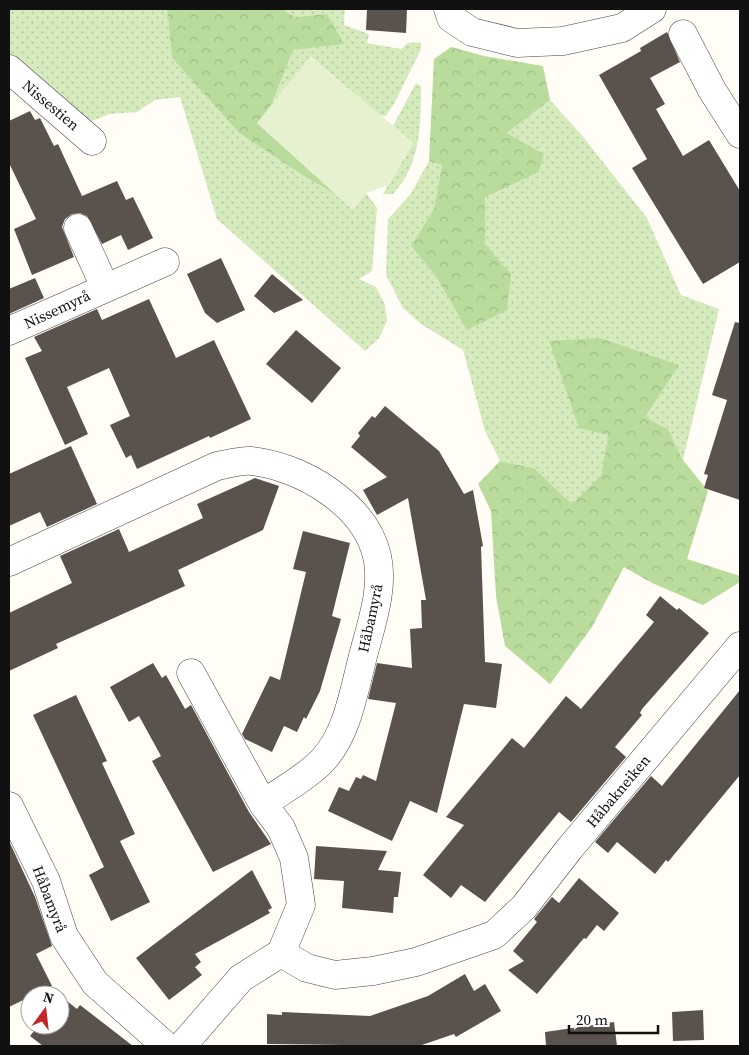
<svg xmlns="http://www.w3.org/2000/svg" width="749" height="1055" viewBox="0 0 749 1055" font-family="'Source Serif 4',serif">
  <defs>
    <pattern id="grass-dots" width="8" height="8" patternUnits="userSpaceOnUse" patternTransform="scale(1.25)"><rect width="8" height="8" fill="#d5ebbd"/><path d="M2 2h.1M6 6h.1" fill="none" stroke="#b6c8a1" stroke-width="1.8" stroke-linecap="round"/></pattern>
    <pattern id="forest-crowns" width="20" height="18" patternUnits="userSpaceOnUse" patternTransform="scale(1.25)"><rect width="20" height="18" fill="#b9dc9c"/><path d="M2 6a3 3 0 1 1 6 0M12 15a3 3 0 1 1 6 0" fill="none" stroke="#9ebc85"/></pattern>
  </defs>
  <rect width="100%" height="100%" fill="#fffdf5"/>
  <path fill="url(#grass-dots)" d="M9,9H167L172,58L239,133L299,173L338,196L353,209L366,193L377,208L372,271L359,279L376,287L385,305L387,321L379,338L365,351L217,219L180,97L155,100L137,112L110,114L89,122L9,62Z
    M282,9H345L344,25L369,34L367,43L401,49L408,43L421,42V49L394,104L386,116H381L311,57L271,106L293,50L343,44L327,14L295,17Z
    M416,83L421,86C421,124 421,164 393,194H383L413,143L393,126Z
    M550,100L580,133L647,218L681,295L719,309L683,460L668,429L645,417L608,435L601,475L572,504L534,468L500,461L485,431L463,350L421,324L403,308L386,275L388,219L410,195L429,161L442,165L435,208L411,246L437,278L467,329L511,274L484,244L485,196L539,172L544,154L507,133Z"/>
  <path fill="url(#forest-crowns)" d="M167,9H282L295,17L327,14L344,44L293,50L271,106L257,123L338,196L299,173L239,133L172,58Z
    M451,47L484,56L543,66L550,100L507,133L544,154L539,172L485,197V244L511,274L507,310L467,330L437,278L411,246L434,209L442,165L429,161L434,59Z
    M600,338L679,365L645,417L668,429L683,460L708,491L687,559L740,576V582L703,605L652,583L624,567L592,627L550,684L505,646L496,596L491,511L478,484L500,461L534,468L572,504L601,475L608,435L579,428L549,341Z"/>
  <path fill="#e6f2cf" d="M310,57L413,142L388,185L366,193L353,210L257,123Z"/>
  <path fill="#5a524d" d="M367,9H407L406,33L366,30Z
    M667,32L680,62L650,78L665,104L656,109L683,156L709,140L740,191V262L703,284L632,168L647,159L599,75L641,51L640,48Z
    M30,111L35,120L40,118L54,146L58,144L82,196L117,181L126,200L133,197L153,238L128,250L121,235L102,244L87,216L80,213L72,214L65,219L62,227L74,257L32,275L14,229L36,219L9,163V121Z
    M221,258L245,310L217,323L205,313L187,274Z
    M272,274L303,300L274,313L254,296Z
    M35,278L44,298L9,314V289Z
    M149,299L176,358L214,340L251,419L210,438L209,436L137,469L131,455L126,458L110,425L130,416L109,368L67,387L88,434L65,445L25,358L42,351L34,337L97,309L102,320Z
    M735,322L740,323V500L704,488L708,475L704,474L727,400L712,395Z
    M296,330L341,368L312,403L266,364Z
    M385,406L439,451L464,494L473,490L483,546L481,547L485,662L502,664L496,708L464,704L437,813L410,801L392,841L328,811L339,787L349,791L356,777L361,779L363,775L376,781L396,703L368,699L377,663L412,668L410,629L422,628L421,600H426L408,498L377,515L363,490L387,477L351,447L360,436L358,433L372,416L375,418Z
    M71,446L97,504L47,527L40,512L9,526V474Z
    M255,478L279,486L263,530L178,570L185,586L56,644L58,648L9,671V613L72,583L60,556L119,529L129,552L203,518L197,504Z
    M303,531L350,543L332,616L341,619L320,691L306,719L304,717L297,732L284,726L272,752L245,739L242,734L270,676L280,680L306,572L293,569Z
    M660,596L677,610L679,608L709,633L642,709L640,713L642,715L615,747L626,757L571,822L559,812L485,902L461,885L451,898L423,875L464,825L446,817L512,738L524,748L566,696L581,709L654,622L646,615Z
    M153,663L162,678L166,675L185,709L191,705L249,812L271,844L213,872L152,761L161,756L139,716L129,722L110,687Z
    M740,690V775L668,862L666,860L655,874L617,842L608,853L595,842L651,776L662,786Z
    M76,695L107,761L102,763L135,834L120,841L150,902L111,921L89,875L104,867L33,715Z
    M9,841L35,897L52,946L36,954L52,986L9,1007Z
    M316,846L387,851L378,870L401,872L398,897H394L393,913L342,908L344,881L314,879Z
    M252,870L272,908L268,910L270,913L195,954L201,962L195,967L202,975L169,1000L136,958Z
    M579,878L619,913L604,931L597,925L586,939L584,938L537,994L508,970L524,961L513,951L537,922L534,919L552,897L559,903Z
    M465,974L474,991L485,984L501,1011L456,1037L454,1034L419,1046L267,1044V1014L282,1015V1012L370,1016L428,996Z
    M62,997L77,1009L80,1005L133,1046H43L30,1036L39,1025H60Z
    M703,1010L704,1040L673,1041L672,1012Z
    M614,1022L617,1046H546L545,1032Z"/>
  <g fill="none" stroke-linecap="round" stroke-linejoin="round">
    <g stroke="#444" stroke-width="29">
      <path id="street" d="M448,9L451,18L472,32L517,43L563,41L622,28L652,9
        M683,34L712,90L740,134
        M9,69L92,141
        M78,228L105,287
        M9,331L165,262
        M9,562L217,466C228,464 241,460 251,461C301,466 365,504 377,556C385,590 369,630 361,664C353,696 346,736 322,761C307,777 281,791 263,804
        M9,806L46,881L64,936L95,983L166,1046
        M281,953L307,968L335,975L373,971L416,962L494,935L524,907L570,848L740,646
        M182,1046L241,978L281,953L301,905L294,858L281,828L263,804L191,673"/>
    </g>
    <use href="#street" stroke="#fff" stroke-width="28"/>
  </g>
  <g text-anchor="middle" dominant-baseline="central" stroke-width="5" stroke-linejoin="round" paint-order="stroke">
    <g font-size="15" fill="#111" stroke="#fff">
      <text transform="translate(51 105) rotate(40)">Nissestien</text>
      <text transform="translate(57 309) rotate(-25)">Nissemyrå</text>
      <text transform="translate(370 618) rotate(-78)">Håbamyrå</text>
      <text transform="translate(618 791) rotate(-50)">Håbakneiken</text>
      <text transform="translate(50 899) rotate(69)">Håbamyrå</text>
    </g>
  </g>
  <rect width="749" height="1055" fill="none" stroke="#111111" stroke-width="20"/>
  <g transform="translate(45 1010) rotate(15)"><circle r="24" fill="#ffffff" stroke="#a0a0a0"/>
  <path d="M0-4L9 19L0 12L-9 19Z" fill="#c4262e"/>
  <text y="-8" font-size="14" font-weight="bold" text-anchor="middle" fill="#111111">N</text>
  </g>
  <path d="M569 1025v8h89v-8" fill="none" stroke="#111111" stroke-width="2.5"/>
  <text x="576" y="1025" font-size="15" fill="#111111" stroke="#ffffff" stroke-width="4" paint-order="stroke">20 m</text>
</svg>
